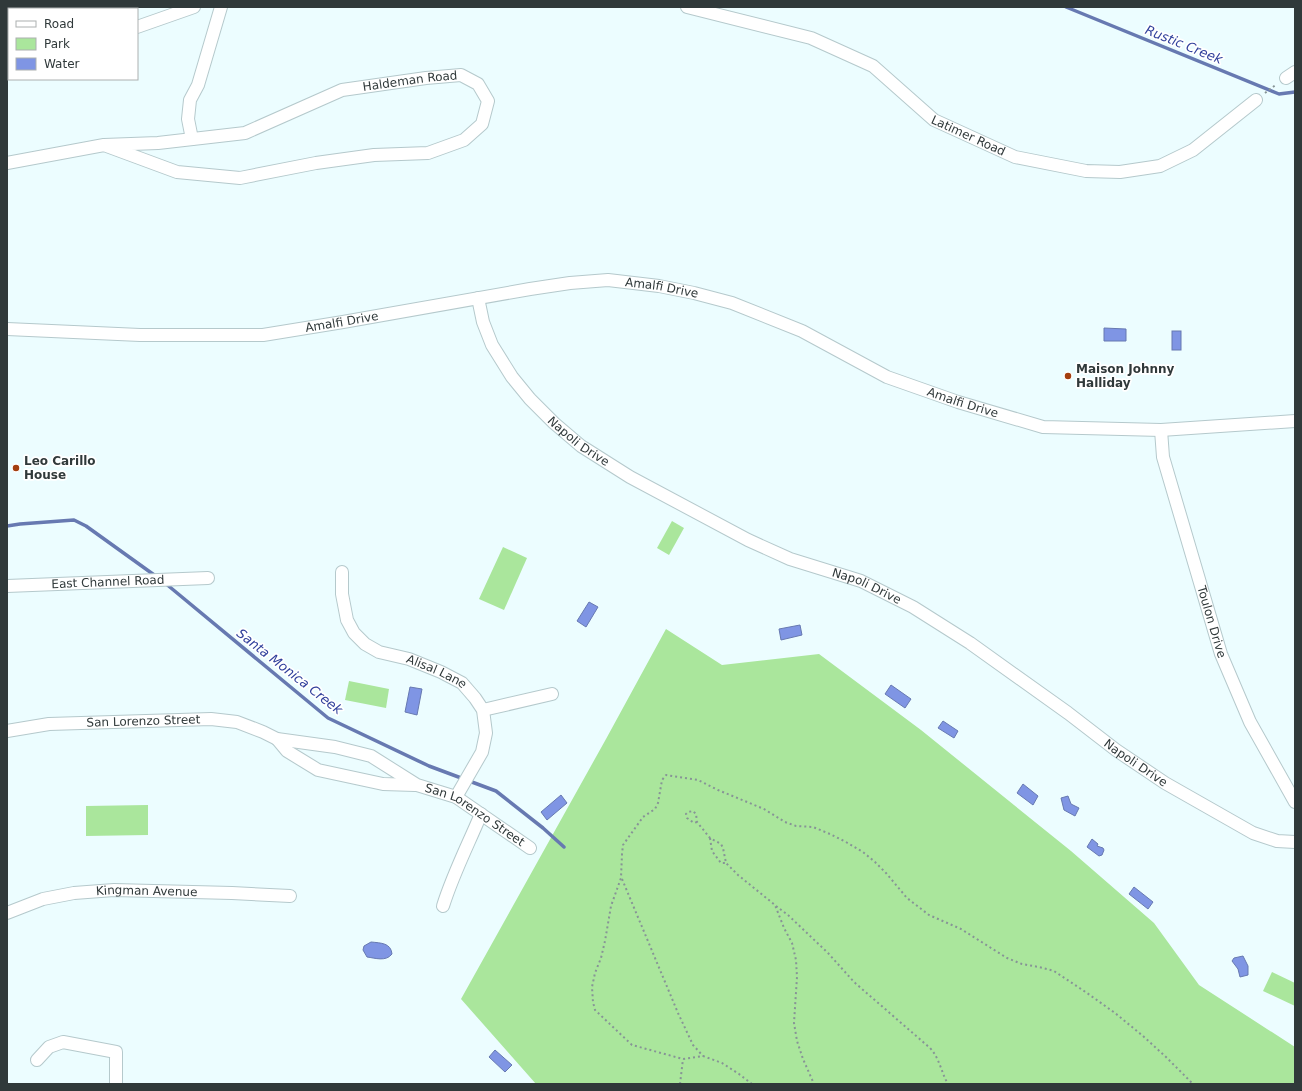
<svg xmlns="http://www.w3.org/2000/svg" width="1302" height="1091" viewBox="0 0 1302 1091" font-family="'DejaVu Sans',sans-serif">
<rect width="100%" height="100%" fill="#ecfdff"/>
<g fill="#aae69c">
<polygon points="7,7 121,7 121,9 9,9 9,51 7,52"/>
<polygon points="672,521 684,528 669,555 657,548"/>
<polygon points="503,547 527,558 504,610 479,599"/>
<polygon points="666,629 722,665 819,654 921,730 1071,851 1154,923 1199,985 1295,1047 1295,1084 536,1084 461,999 606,739"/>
<polygon points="349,681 389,689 386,708 345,700"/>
<polygon points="148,805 148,835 86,836 86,806"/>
<polygon points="1272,972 1295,983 1295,1006 1263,991"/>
</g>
<g fill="#7f95e4" stroke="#6779b1">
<polygon points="1104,328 1126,329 1126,341 1104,341"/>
<rect x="1172" y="331" width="9" height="19"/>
<polygon points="589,602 598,607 586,627 577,621"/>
<polygon points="800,625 802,635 781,640 779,629"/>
<polygon points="891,685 911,699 905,708 885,694"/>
<polygon points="410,687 422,689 417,715 405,712"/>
<polygon points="943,721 958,731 954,738 938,728"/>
<polygon points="1023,784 1038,796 1033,805 1017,793"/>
<polygon points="561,795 567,803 547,820 541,812"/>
<polygon points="1068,796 1071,804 1079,808 1075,816 1064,810 1061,798"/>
<polygon points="1092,839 1098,844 1097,846 1103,848 1104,850 1102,855 1099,856 1087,847"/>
<polygon points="1134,887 1153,902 1148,909 1129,894"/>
<path d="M371,942C381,943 391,943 392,954C386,962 375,958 367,957L363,950L364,946Z"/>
<polygon points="1243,956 1248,966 1248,975 1240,977 1238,969 1232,961 1234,958"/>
<polygon points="495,1050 512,1065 505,1072 489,1057"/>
</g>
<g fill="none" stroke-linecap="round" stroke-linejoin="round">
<g stroke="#6779b1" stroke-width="3.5">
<polyline points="1066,7 1279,94 1295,92"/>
<polyline points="7,526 20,524 74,520 86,526 157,577"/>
<polyline points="165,583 328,718 429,766 496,791 543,828 564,847"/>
</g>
<g stroke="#b5c9cc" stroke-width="14">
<g id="minor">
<path id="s1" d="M687,7L811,38L873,66L934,120L1015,157L1086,171L1120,172L1160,166L1193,150L1256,100"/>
<polyline points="137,27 194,7"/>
<polyline points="7,61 9,61"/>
<polyline points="1286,78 1295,72"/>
<polyline points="192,139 188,119 190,100 198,85 221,7"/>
<path id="s2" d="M7,163L104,145L158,143L245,133L342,90L426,78L461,75L478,84L488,101L482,124L464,140L428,153L374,155L316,163L240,178L177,172L104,145"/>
<path id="s3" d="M478,298L483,322L492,345L512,377L530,399L554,423L581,446L630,477L748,540L790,559L861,581L913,607L970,643L1068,713L1116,750L1165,783L1253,833L1277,841L1295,842"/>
<path id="s4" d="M7,329L140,335H263L343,322L530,289L570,283L608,280L659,286L694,293L732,303L802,331L887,377L958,402L1043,427L1161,430L1295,421"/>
<path id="s5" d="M1161,430L1163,457L1221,654L1250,722L1295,802"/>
<path id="s6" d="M342,572V594L347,620L354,633L365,644L379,652L409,659L441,672L462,683L475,698L483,710L486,733L482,752L456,797"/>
<path id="s7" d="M7,586L208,578"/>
<polyline points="483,710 552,694"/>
<path id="s8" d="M7,731L49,724L211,719L237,722L263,732L277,739L335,747L371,756L417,785L456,797L530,848"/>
<polyline points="277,739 287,751 318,770 383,784 415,785"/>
<path d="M443,906C453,874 468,845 481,814"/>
<path id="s9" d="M7,913L43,899L74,893L114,890L232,893L290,896"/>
<polyline points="37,1060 49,1047 63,1042 116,1052 116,1084"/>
</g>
</g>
<g stroke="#879496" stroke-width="2" stroke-dasharray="2 3" stroke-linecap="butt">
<polyline points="48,9 48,7"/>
<polyline points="1265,93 1277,84"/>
<polyline points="697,822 694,823 687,818 686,814 688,812 693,811 696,814 697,822 710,838 721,844 723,848 726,863 738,875 775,905 784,928 792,943 796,960 797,977 794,1023 797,1041 803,1059 814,1084"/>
<polyline points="710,838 712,851 721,863 726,863"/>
<polyline points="622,879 678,1013 693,1045 703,1056"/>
<path d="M776,906L788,915L828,953L854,982L930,1048C940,1059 941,1072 948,1084"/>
<polyline points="680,1084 683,1059"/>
<polyline points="752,1084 739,1074 722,1063 703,1056 683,1059 632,1045 595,1010 593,1002 592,987 595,973 601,958 605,941 611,906 621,878 622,854 623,845 643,817 655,809 658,803 662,780 666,775 698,780 718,790 764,809 785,822 796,826 813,827 830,834 846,842 863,852 875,862 886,873 907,898 929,915 961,929 1007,958 1022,964 1039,967 1054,971 1087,993 1115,1013 1143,1036 1166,1057 1193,1084"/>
</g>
<use href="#minor" stroke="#fff" stroke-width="12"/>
</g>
<g fill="#a33e0f" stroke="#fff" stroke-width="1.5">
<circle cx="1068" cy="376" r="4"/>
<circle cx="16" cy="468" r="4"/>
</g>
<g text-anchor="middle" stroke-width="3.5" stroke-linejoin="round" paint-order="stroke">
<g font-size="12" fill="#30393a" stroke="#fff">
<text dy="4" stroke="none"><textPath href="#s2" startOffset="415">Haldeman Road</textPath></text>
<text dy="4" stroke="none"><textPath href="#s1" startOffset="315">Latimer Road</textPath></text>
<text dy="4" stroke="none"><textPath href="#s4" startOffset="660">Amalfi Drive</textPath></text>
<text dy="4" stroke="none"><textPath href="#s4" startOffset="336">Amalfi Drive</textPath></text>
<text dy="4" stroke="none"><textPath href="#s4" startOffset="984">Amalfi Drive</textPath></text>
<text dy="4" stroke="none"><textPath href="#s3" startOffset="180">Napoli Drive</textPath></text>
<text dy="4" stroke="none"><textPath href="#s7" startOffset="101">East Channel Road</textPath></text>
<text dy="4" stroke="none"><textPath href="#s3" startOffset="504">Napoli Drive</textPath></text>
<text dy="4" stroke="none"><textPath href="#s5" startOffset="199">Toulon Drive</textPath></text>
<text dy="4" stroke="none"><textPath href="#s6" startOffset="156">Alisal Lane</textPath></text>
<text dy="4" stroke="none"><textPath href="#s8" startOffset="137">San Lorenzo Street</textPath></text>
<text dy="4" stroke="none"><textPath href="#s3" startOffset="827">Napoli Drive</textPath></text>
<text dy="4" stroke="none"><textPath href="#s8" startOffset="490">San Lorenzo Street</textPath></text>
<text dy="4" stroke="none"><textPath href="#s9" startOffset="143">Kingman Avenue</textPath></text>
</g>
<g font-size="12" font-weight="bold" fill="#30393a" stroke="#fff" text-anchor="start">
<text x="1076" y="373">Maison Johnny<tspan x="1076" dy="14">Halliday</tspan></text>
<text x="24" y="465">Leo Carillo<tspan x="24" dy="14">House</tspan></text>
</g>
<g font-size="13" font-style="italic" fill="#31409c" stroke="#fff">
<text transform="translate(1184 44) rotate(22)" y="5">Rustic Creek</text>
<text transform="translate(290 671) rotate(38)" y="5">Santa Monica Creek</text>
</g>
</g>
<rect width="1302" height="1091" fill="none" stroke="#30393a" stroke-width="16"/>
<rect x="8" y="8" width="130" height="72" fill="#ffffff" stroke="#acb0b0"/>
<rect x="16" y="21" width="20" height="6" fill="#ffffff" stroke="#acb0b0"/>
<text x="44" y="28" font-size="12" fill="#30393a">Road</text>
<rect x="16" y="38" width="20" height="12" fill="#aae69c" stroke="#acb0b0"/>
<text x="44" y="48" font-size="12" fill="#30393a">Park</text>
<rect x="16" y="58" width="20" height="12" fill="#7f95e4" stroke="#acb0b0"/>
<text x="44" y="68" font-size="12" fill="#30393a">Water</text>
</svg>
